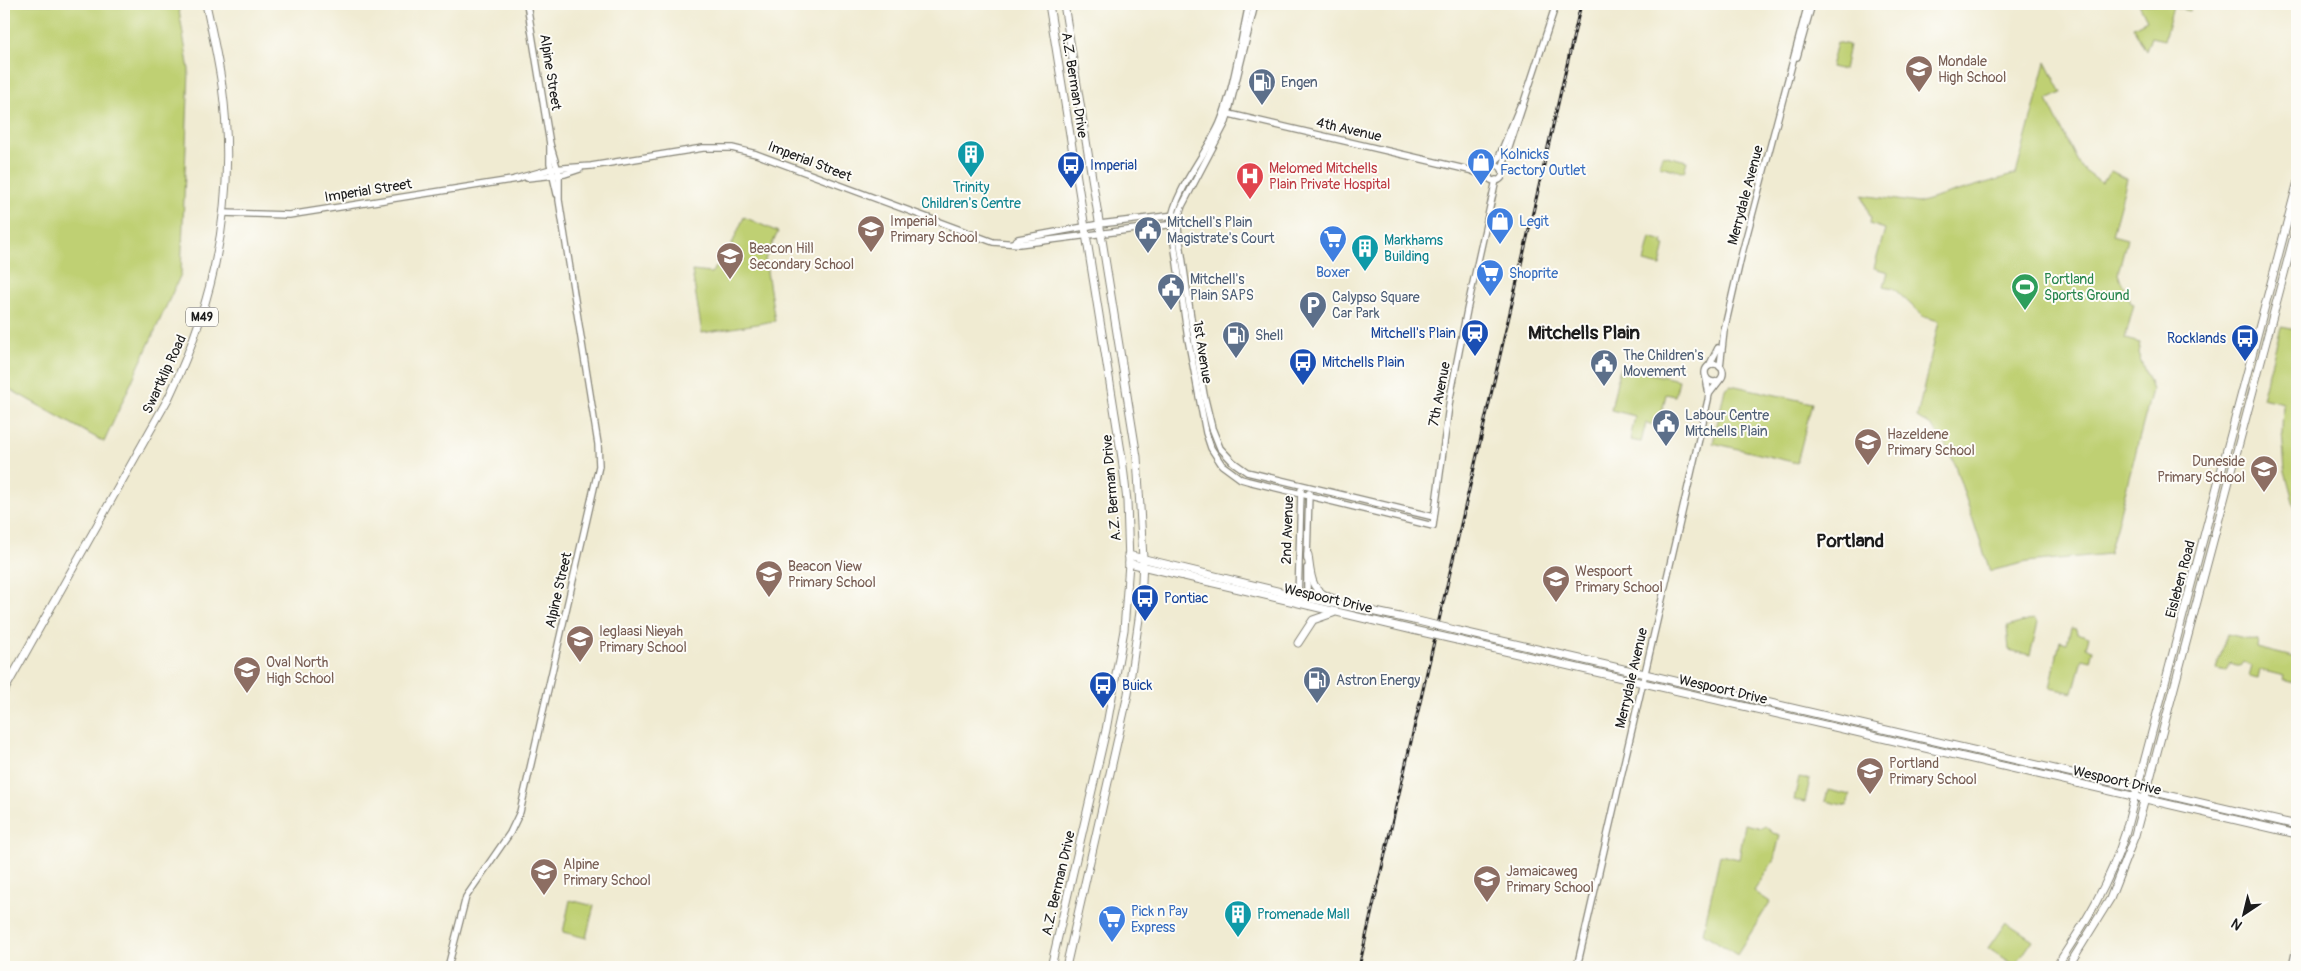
<svg xmlns="http://www.w3.org/2000/svg" width="2301" height="971" viewBox="0 0 2301 971" font-family="Pangolin,sans-serif">
<rect width="100%" height="100%" fill="#fdfcf7"/>
<filter id="ink" filterUnits="userSpaceOnUse"><feTurbulence type="fractalNoise" baseFrequency=".02" numOctaves="2"/><feDisplacementMap in="SourceGraphic" scale="10" xChannelSelector="R" yChannelSelector="G"/><feConvolveMatrix kernelMatrix="1 2 1 2 8 2 1 2 1" color-interpolation-filters="sRGB"/></filter>
<filter id="wash" filterUnits="userSpaceOnUse"><feTurbulence type="fractalNoise" baseFrequency=".0096" numOctaves="4" result="noise"/><feDisplacementMap in="SourceGraphic" scale="20" xChannelSelector="R" yChannelSelector="G"/><feGaussianBlur stdDeviation="1.12" result="paint"/><feColorMatrix in="noise" values="0 0 0 0 0 0 0 0 0 0 0 0 0 0 0 0 0 1.4 0 .05"/><feComposite in="paint" operator="in"/></filter>
<g filter="url(#wash)">
<rect width="100%" height="100%" fill="#f0ebd2"/>
<g fill="#bfd073" stroke="#6e7648">
<polygon points="4,4 178,4 189,70 181,274 104,442 4,386"/>
<polygon points="2139,4 2191,4 2189,11 2173,7 2164,40 2151,37 2146,51 2133,27 2147,20"/>
<polygon points="1837,42 1849,45 1844,70 1831,67"/>
<polygon points="2046,62 2062,93 2047,100 2081,168 2101,183 2111,171 2127,179 2112,235 2127,239 2118,274 2131,303 2134,304 2125,339 2140,343 2138,353 2152,390 2109,554 2027,562 1990,571 1953,460 1943,440 1931,426 1917,417 1939,321 1924,317 1893,288 1884,286 1888,272 1874,268 1885,229 1869,224 1871,219 1862,195 1918,203 2016,174"/>
<polygon points="1662,155 1687,161 1684,172 1659,166"/>
<polygon points="744,217 778,232 765,259 775,321 702,333 692,271 711,273 728,253"/>
<polygon points="1650,237 1663,241 1662,244 1665,245 1660,266 1644,262"/>
<polygon points="2281,327 2297,330 2297,515 2285,471 2282,432 2283,403 2262,398"/>
<polygon points="1620,367 1679,380 1675,396 1666,394 1659,426 1646,423 1641,442 1630,440 1635,416 1611,410"/>
<polygon points="1731,385 1812,403 1797,463 1713,443 1725,389"/>
<polygon points="2033,619 2038,623 2030,655 2009,650 2007,627"/>
<polygon points="2071,628 2076,629 2077,633 2089,637 2086,647 2093,649 2090,661 2082,659 2073,693 2050,688 2060,641 2067,643"/>
<polygon points="2227,634 2258,641 2257,648 2297,658 2297,684 2283,680 2284,676 2260,670 2258,679 2249,677 2252,666 2244,662 2241,666 2230,663 2227,671 2216,669"/>
<polygon points="1799,777 1810,779 1805,802 1794,800"/>
<polygon points="1828,790 1850,795 1847,806 1825,801"/>
<polygon points="1745,824 1762,828 1765,826 1773,833 1780,835 1774,860 1754,891 1770,902 1737,955 1703,933 1720,855 1739,859"/>
<polygon points="570,900 594,906 586,938 563,932"/>
<polygon points="2006,922 2033,940 2015,966 1988,948"/>
</g>
</g>
<g filter="url(#ink)">
<g fill="none" stroke-linecap="round" stroke-linejoin="round">
<g stroke="#868477" stroke-width="8">
<g id="minor">
<polyline points="527,4 550,144 550,163 557,194"/>
<path d="M1249,4C1241,39 1234,90 1220,123C1207,153 1175,190 1171,222L1188,339L1206,433L1211,448L1222,465L1241,479L1248,481L1433,526L1450,398L1467,310L1496,180"/>
<polyline points="1255,4 1226,122 1182,206 1177,221 1192,325 1204,395 1212,428 1220,448 1233,462 1247,472 1434,517"/>
<polyline points="1797,57 1812,4"/>
<polyline points="1225,113 1469,170 1489,177"/>
<polyline points="1493,165 1499,157 1520,106"/>
<circle cx="1495" cy="173" r="8"/>
<polyline points="1502,169 1556,4"/>
<polyline points="527,178 565,174 580,169"/>
<polyline points="515,179 551,169 591,166 703,148 732,148 756,154 993,242 1019,244 1175,224"/>
<polyline points="223,213 289,215 518,179"/>
<polyline points="1013,243 1018,239 1100,224 1175,215"/>
<circle cx="1714" cy="373" r="9"/>
<polyline points="1709,366 1718,348"/>
<polyline points="1720,367 1724,331 1741,257 1808,4"/>
<polyline points="1706,378 1709,394"/>
<polyline points="1307,559 1309,493"/>
<polyline points="1298,599 1301,490"/>
<polyline points="1307,601 1307,568"/>
<polyline points="448,967 466,897 510,833 520,812 599,466 598,444 559,200 559,174 550,144"/>
<polyline points="1577,967 1708,400 1709,394 1719,381"/>
<polyline points="2292,967 2297,944"/>
</g>
</g>
<g stroke="#868477" stroke-width="9">
<g id="major">
<polyline points="1049,4 1122,458 1127,501 1129,563 1124,630 1106,730 1051,967"/>
<polyline points="1064,4 1137,457 1143,558 1141,605 1128,694 1066,967"/>
<polyline points="1128,555 1298,596 1414,620"/>
<path d="M1308,555C1311,578 1310,592 1335,599"/>
<polyline points="1129,563 1413,630"/>
<polyline points="1459,631 2297,825"/>
<polyline points="1457,640 2297,834"/>
<polyline points="1298,643 1313,620 1333,613"/>
<path d="M4,691L169,397C216,298 237,195 222,86C218,58 212,31 206,4"/>
<path d="M2056,967C2084,925 2110,883 2125,834L2297,185"/>
<polyline points="2068,967 2110,899 2135,835 2297,225"/>
</g>
</g>
<use href="#minor" stroke="#fff" stroke-width="5.5"/>
<use href="#major" stroke="#fff" stroke-width="7"/>
<g stroke="#1c1c1c" stroke-width="3">
<polyline id="rail" points="1359,967 1581,4"/>
</g>
<use href="#rail" stroke="#fdfcf7" stroke-width="1" stroke-dasharray="4" stroke-linecap="butt"/>
<g stroke="#868477" stroke-width="9" stroke-linecap="butt">
<g id="major-bridge">
<polyline points="1414,620 1459,631"/>
<polyline points="1413,630 1457,640"/>
</g>
</g>
<use href="#major-bridge" stroke="#fff" stroke-width="7"/>
</g>
</g>
<defs>
<g id="school-pin" transform="scale(1.4375)"><path d="M0 17L-7.5 6A9.5 9.5 0 1 1 7.5 6Z" fill="#8d6e63" stroke="#fdfcf7"/><path d="M0-5L7-2L0 1L-7-2ZM-4 1L0 2.5L4 1V4Q0 6-4 4Z" fill="#fff"/></g>
<g id="fuel-pin" transform="scale(1.4375)"><path d="M0 17L-7.5 6A9.5 9.5 0 1 1 7.5 6Z" fill="#5c6f8a" stroke="#fdfcf7"/><path d="M-5.5-6h7V0h2V4h1.3V-2.5L3-4.5l.8-.8L6-3V5H2.5V1h-1V6h-7ZM-4.2-4.7v3.2H.2V-4.7Z" fill="#fff"/></g>
<g id="building-pin" transform="scale(1.4375)"><path d="M0 17L-7.5 6A9.5 9.5 0 1 1 7.5 6Z" fill="#0f9aa8" stroke="#fdfcf7"/><path d="M-4-6H4V6H1V3H-1V6H-4ZM-2.5-4.3h1.7v1.8h-1.7ZM.8-4.3h1.7v1.8H.8ZM-2.5-1h1.7V.8h-1.7ZM.8-1h1.7V.8H.8Z" fill="#fff"/></g>
<g id="shop-pin" transform="scale(1.4375)"><path d="M0 17L-7.5 6A9.5 9.5 0 1 1 7.5 6Z" fill="#3f7fe0" stroke="#fdfcf7"/><path d="M-5-2.5h2.3a2.7 3.5 0 0 1 5.4 0H5L5.5 6h-11ZM-1.5-2.5h3a1.5 2.3 0 0 0-3 0Z" fill="#fff"/></g>
<g id="bus-pin" transform="scale(1.4375)"><path d="M0 17L-7.5 6A9.5 9.5 0 1 1 7.5 6Z" fill="#1a4fb4" stroke="#fdfcf7"/><path d="M-5-6H5V4H4V6H2V4H-2V6H-4V4H-5ZM-3.5-4V0h7V-4ZM-3.5 1.2v1.5H-2V1.2ZM2 1.2v1.5H3.5V1.2Z" fill="#fff"/></g>
<g id="hospital-pin" transform="scale(1.4375)"><path d="M0 17L-7.5 6A9.5 9.5 0 1 1 7.5 6Z" fill="#e0444e" stroke="#fdfcf7"/><path d="M-5-5h3v3.5h4V-5h3V5h-3V1.5h-4V5h-3Z" fill="#fff"/></g>
<g id="civic-pin" transform="scale(1.4375)"><path d="M0 17L-7.5 6A9.5 9.5 0 1 1 7.5 6Z" fill="#5c6f8a" stroke="#fdfcf7"/><path d="M-.6-6.5H3V-4.5H.6V-3L4-1V1h2V6H-6V1h2V-1L-.6-3ZM-1.2 2.5V6h2.4V2.5Z" fill="#fff"/></g>
<g id="supermarket-pin" transform="scale(1.4375)"><path d="M0 17L-7.5 6A9.5 9.5 0 1 1 7.5 6Z" fill="#3f7fe0" stroke="#fdfcf7"/><path d="M-6-5.5h2.5l.6 2H6L4.5 2H-2.5L-4.4-4H-6ZM-1.5 3.2a1.3 1.3 0 1 0 .1 0ZM3 3.2a1.3 1.3 0 1 0 .1 0Z" fill="#fff"/></g>
<g id="stadium-pin" transform="scale(1.4375)"><path d="M0 17L-7.5 6A9.5 9.5 0 1 1 7.5 6Z" fill="#2e9e5b" stroke="#fdfcf7"/><path d="M0-5a6.5 5 0 1 0 0 10a6.5 5 0 1 0 0-10ZM-3.5-1.8h7v3.6h-7Z" fill="#fff"/></g>
<g id="parking-pin" transform="scale(1.4375)"><path d="M0 17L-7.5 6A9.5 9.5 0 1 1 7.5 6Z" fill="#5c6f8a" stroke="#fdfcf7"/><path d="M-3.5-5.5H1a3.5 3.5 0 0 1 0 7H-1V5.5H-3.5ZM-1-3.4V-.6H.8a1.4 1.4 0 0 0 0-2.8Z" fill="#fff"/></g>
<g id="station-pin" transform="scale(1.4375)"><path d="M0 17L-7.5 6A9.5 9.5 0 1 1 7.5 6Z" fill="#1a4fb4" stroke="#fdfcf7"/><path d="M-3-6H3Q5-6 5-4V2Q5 4 3 4L4.5 6H3L1.5 4h-3L-3 6H-4.5L-3 4Q-5 4-5 2V-4Q-5-6-3-6ZM-3.5-4v3h7v-3ZM-3.5 1v1.5H-2V1ZM2 1v1.5H3.5V1Z" fill="#fff"/></g>
</defs>
<g fill-rule="evenodd">
<use href="#school-pin" x="1919" y="69"/>
<use href="#fuel-pin" x="1262" y="82"/>
<use href="#building-pin" x="971" y="154"/>
<use href="#shop-pin" x="1481" y="162"/>
<use href="#bus-pin" x="1071" y="165"/>
<use href="#hospital-pin" x="1250" y="176"/>
<use href="#shop-pin" x="1500" y="221"/>
<use href="#school-pin" x="871" y="229"/>
<use href="#civic-pin" x="1148" y="230"/>
<use href="#supermarket-pin" x="1333" y="239"/>
<use href="#building-pin" x="1365" y="248"/>
<use href="#school-pin" x="730" y="256"/>
<use href="#supermarket-pin" x="1490" y="273"/>
<use href="#civic-pin" x="1171" y="287"/>
<use href="#stadium-pin" x="2025" y="287"/>
<use href="#parking-pin" x="1313" y="305"/>
<use href="#station-pin" x="1475" y="333"/>
<use href="#fuel-pin" x="1236" y="335"/>
<use href="#bus-pin" x="2245" y="338"/>
<use href="#bus-pin" x="1303" y="362"/>
<use href="#civic-pin" x="1604" y="363"/>
<use href="#civic-pin" x="1666" y="423"/>
<use href="#school-pin" x="1868" y="442"/>
<use href="#school-pin" x="2264" y="469"/>
<use href="#school-pin" x="769" y="574"/>
<use href="#school-pin" x="1556" y="579"/>
<use href="#bus-pin" x="1145" y="598"/>
<use href="#school-pin" x="580" y="639"/>
<use href="#school-pin" x="247" y="670"/>
<use href="#fuel-pin" x="1317" y="680"/>
<use href="#bus-pin" x="1103" y="685"/>
<use href="#school-pin" x="1870" y="771"/>
<use href="#school-pin" x="544" y="872"/>
<use href="#school-pin" x="1487" y="879"/>
<use href="#building-pin" x="1238" y="914"/>
<use href="#supermarket-pin" x="1112" y="919"/>
</g>
<g text-anchor="middle" stroke-width="4" stroke-linejoin="round" paint-order="stroke">
<rect fill="#fdfcf7" stroke="#605f5e" stroke-width="1" x="186" y="307.5" width="32" height="19" rx="4"/>
<g font-size="12" font-weight="bold" fill="#1c1c1c">
<text x="202" y="321">M49</text>
</g>
<g font-size="14" fill="#785e54" stroke="#fdfcf7" text-anchor="start">
<text x="1938" y="66">Mondale<tspan x="1938" dy="16">High School</tspan></text>
<text x="890" y="226">Imperial<tspan x="890" dy="16">Primary School</tspan></text>
<text x="749" y="253">Beacon Hill<tspan x="749" dy="16">Secondary School</tspan></text>
<text x="1887" y="439">Hazeldene<tspan x="1887" dy="16">Primary School</tspan></text>
<text x="2245" y="466" text-anchor="end">Duneside<tspan x="2245" dy="16">Primary School</tspan></text>
<text x="788" y="571">Beacon View<tspan x="788" dy="16">Primary School</tspan></text>
<text x="1575" y="576">Wespoort<tspan x="1575" dy="16">Primary School</tspan></text>
<text x="599" y="636">Ieglaasi Nieyah<tspan x="599" dy="16">Primary School</tspan></text>
<text x="266" y="667">Oval North<tspan x="266" dy="16">High School</tspan></text>
<text x="1889" y="768">Portland<tspan x="1889" dy="16">Primary School</tspan></text>
<text x="563" y="869">Alpine<tspan x="563" dy="16">Primary School</tspan></text>
<text x="1506" y="876">Jamaicaweg<tspan x="1506" dy="16">Primary School</tspan></text>
</g>
<g font-size="14" fill="#1c1c1c" stroke="#fdfcf7">
<text transform="translate(551 72) rotate(81)" y="5">Alpine Street</text>
<text transform="translate(1075 85) rotate(81)" y="5">A.Z. Berman Drive</text>
<text transform="translate(1349 129) rotate(13)" y="5">4th Avenue</text>
<text transform="translate(810 161) rotate(21)" y="5">Imperial Street</text>
<text transform="translate(368 190) rotate(-9)" y="5">Imperial Street</text>
<text transform="translate(1745 195) rotate(-75)" y="5">Merrydale Avenue</text>
<text transform="translate(1203 352) rotate(81)" y="5">1st Avenue</text>
<text transform="translate(164 374) rotate(-65)" y="5">Swartklip Road</text>
<text transform="translate(1439 394) rotate(-79)" y="5">7th Avenue</text>
<text transform="translate(1111 488) rotate(-95)" y="5">A.Z. Berman Drive</text>
<text transform="translate(1287 530) rotate(-88)" y="5">2nd Avenue</text>
<text transform="translate(2180 579) rotate(-75)" y="5">Eisleben Road</text>
<text transform="translate(558 590) rotate(-77)" y="5">Alpine Street</text>
<text transform="translate(1328 598) rotate(13)" y="5">Wespoort Drive</text>
<text transform="translate(1631 678) rotate(-77)" y="5">Merrydale Avenue</text>
<text transform="translate(1723 689) rotate(13)" y="5">Wespoort Drive</text>
<text transform="translate(2117 780) rotate(13)" y="5">Wespoort Drive</text>
<text transform="translate(1058 883) rotate(-77)" y="5">A.Z. Berman Drive</text>
</g>
<g font-size="14" fill="#4e5e75" stroke="#fdfcf7" text-anchor="start">
<text x="1281" y="87">Engen</text>
<text x="1167" y="227">Mitchell's Plain<tspan x="1167" dy="16">Magistrate's Court</tspan></text>
<text x="1190" y="284">Mitchell's<tspan x="1190" dy="16">Plain SAPS</tspan></text>
<text x="1332" y="302">Calypso Square<tspan x="1332" dy="16">Car Park</tspan></text>
<text x="1255" y="340">Shell</text>
<text x="1623" y="360">The Children's<tspan x="1623" dy="16">Movement</tspan></text>
<text x="1685" y="420">Labour Centre<tspan x="1685" dy="16">Mitchells Plain</tspan></text>
<text x="1336" y="685">Astron Energy</text>
</g>
<g font-size="14" fill="#366cbe" stroke="#fdfcf7" text-anchor="start">
<text x="1500" y="159">Kolnicks<tspan x="1500" dy="16">Factory Outlet</tspan></text>
<text x="1519" y="226">Legit</text>
<text x="1333" y="277" text-anchor="middle">Boxer</text>
<text x="1509" y="278">Shoprite</text>
<text x="1131" y="916">Pick n Pay<tspan x="1131" dy="16">Express</tspan></text>
</g>
<g font-size="14" fill="#164399" stroke="#fdfcf7" text-anchor="start">
<text x="1090" y="170">Imperial</text>
<text x="1456" y="338" text-anchor="end">Mitchell's Plain</text>
<text x="2226" y="343" text-anchor="end">Rocklands</text>
<text x="1322" y="367">Mitchells Plain</text>
<text x="1164" y="603">Pontiac</text>
<text x="1122" y="690">Buick</text>
</g>
<g font-size="14" fill="#be3a42" stroke="#fdfcf7" text-anchor="start">
<text x="1269" y="173">Melomed Mitchells<tspan x="1269" dy="16">Plain Private Hospital</tspan></text>
</g>
<g font-size="14" fill="#0d838f" stroke="#fdfcf7" text-anchor="start">
<text x="971" y="192" text-anchor="middle">Trinity<tspan x="971" dy="16">Children's Centre</tspan></text>
<text x="1384" y="245">Markhams<tspan x="1384" dy="16">Building</tspan></text>
<text x="1257" y="919">Promenade Mall</text>
</g>
<g font-size="14" fill="#27864d" stroke="#fdfcf7" text-anchor="start">
<text x="2044" y="284">Portland<tspan x="2044" dy="16">Sports Ground</tspan></text>
</g>
<g font-size="19" font-weight="bold" fill="#1c1c1c" stroke="#fdfcf7">
<text x="1584" y="339">Mitchells Plain</text>
<text x="1850" y="547">Portland</text>
</g>
</g>
<rect width="2301" height="971" fill="none" stroke="#fdfcf7" stroke-width="20"/>
<g transform="translate(2244 914) rotate(215)" stroke="#fdfcf7" stroke-width="4" paint-order="stroke">
<path d="M0-4L9 19L0 12L-9 19Z" fill="#1c1c1c"/>
<text y="-8" font-size="14" font-weight="bold" text-anchor="middle" fill="#1c1c1c">N</text>
</g>
</svg>
